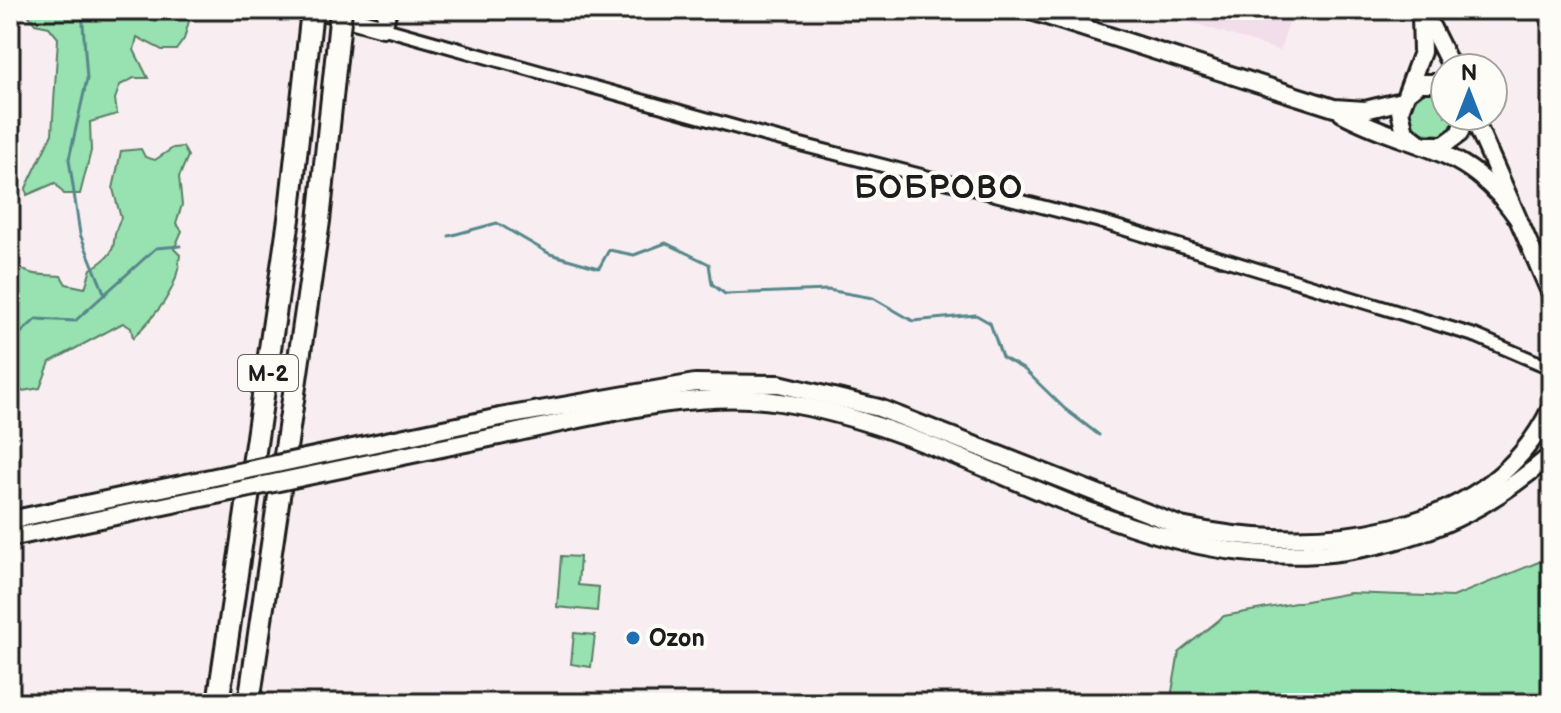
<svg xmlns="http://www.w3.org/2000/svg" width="1561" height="713" viewBox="0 0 1561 713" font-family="'Balsamiq Sans',sans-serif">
<rect width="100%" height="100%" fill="#f8eef1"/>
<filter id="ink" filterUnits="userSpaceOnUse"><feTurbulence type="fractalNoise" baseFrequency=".0125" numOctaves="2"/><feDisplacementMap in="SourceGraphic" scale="16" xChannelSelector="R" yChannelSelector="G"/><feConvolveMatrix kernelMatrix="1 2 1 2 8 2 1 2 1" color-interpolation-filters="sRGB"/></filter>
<g filter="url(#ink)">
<polygon fill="#f2ddea" points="1154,10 1293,10 1280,51"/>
<g fill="#98e1b0" stroke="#5a7e66" stroke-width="2">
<polygon points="25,10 192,10 184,39 176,50 162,50 137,37 134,50 148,78 134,78 120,85 115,99 117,114 90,122 91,151 80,194 64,194 55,183 27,195 26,188 52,134 58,38 49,27 35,24"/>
<path d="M1445,90V116H1457L1452,127L1442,135L1418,133C1406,118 1405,106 1416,91Z"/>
<path d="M183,147L188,156L179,177L182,205L176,223L182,231L174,249L180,255C178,292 157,313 133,338L131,328L123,323L50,362L40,388L10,393V260H15C24,278 43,274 61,276L66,284L85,288L91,269C126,247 106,245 121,218L113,189L121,151L141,149L145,157L155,160L173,148Z"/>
<polygon points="561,556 580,557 578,585 599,587 597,611 557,607"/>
<polygon points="1551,557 1551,703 1170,703 1179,652 1224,616 1350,593 1453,597"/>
<polygon points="574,633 595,635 591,667 571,664"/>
</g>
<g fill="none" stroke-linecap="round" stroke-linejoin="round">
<g stroke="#56878a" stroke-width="3">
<polyline points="82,10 87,79 69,159 80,234 105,295"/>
<polyline points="449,236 497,223 550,254 599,268 609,250 634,255 666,243 709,264 712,284 725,294 828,290 873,298 913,321 976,315 990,323 1002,357 1025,370 1065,409 1099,435"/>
<polyline points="10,343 36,319 75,321 156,248 180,246"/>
</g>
<g stroke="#1c1c1c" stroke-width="17">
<polyline id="street" points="383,28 764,135 1098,221 1476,336 1551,368"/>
</g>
<g stroke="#1c1c1c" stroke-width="22">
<g id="secondary">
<polyline points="318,10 383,28 388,10"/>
<polyline points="1028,10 1334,108 1365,110 1402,101"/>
<polyline points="1421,15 1432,28 1452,68"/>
<polyline points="1421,16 1422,52 1400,111 1405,132 1422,145 1444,145 1459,134 1466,116"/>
<polyline points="1407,93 1420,83 1445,83"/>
<path d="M1342,113C1413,151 1464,142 1516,216"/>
<polyline points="1473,116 1551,294"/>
<path d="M500,417L695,383L779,384L879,408L1181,526C1310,554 1486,543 1551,408"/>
<path d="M499,436C585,419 692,388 780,402C977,432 1137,581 1346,551C1428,539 1489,508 1551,455"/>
</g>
</g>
<g stroke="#1c1c1c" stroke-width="26">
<g id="highway">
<polyline points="218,703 289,219 312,10"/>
<polyline points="249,703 319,221 337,50"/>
</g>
</g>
<use href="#street" stroke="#fdfcf7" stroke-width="11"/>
<use href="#secondary" stroke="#fdfcf7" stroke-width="16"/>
<use href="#highway" stroke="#fdfcf7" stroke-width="20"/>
<g stroke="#1c1c1c" stroke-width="22" stroke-linecap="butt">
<g id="secondary-bridge">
<polyline points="10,520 500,417"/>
<polyline points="10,538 499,436"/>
</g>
</g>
<g stroke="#1c1c1c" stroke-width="26" stroke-linecap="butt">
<polyline id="highway-bridge" points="337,50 341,10"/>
</g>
<use href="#secondary-bridge" stroke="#fdfcf7" stroke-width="16"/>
<use href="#highway-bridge" stroke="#fdfcf7" stroke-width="20"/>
</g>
</g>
<circle fill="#1f6fb2" stroke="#fdfcf7" stroke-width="3" cx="633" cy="638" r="8"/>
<g text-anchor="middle" stroke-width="8" stroke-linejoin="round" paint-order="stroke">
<rect fill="#fdfcf7" stroke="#605f5e" stroke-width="2" x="238" y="355" width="60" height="36" rx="6"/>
<g font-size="22" font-weight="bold" fill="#1c1c1c">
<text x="268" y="381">М-2</text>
</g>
<g font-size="24" font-weight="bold" fill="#1c1c1c" stroke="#fdfcf7" text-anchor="start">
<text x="649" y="646">Ozon</text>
</g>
<g font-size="32" font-weight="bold" letter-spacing="2" fill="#1c1c1c" stroke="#fdfcf7">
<text x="939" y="198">БОБРОВО</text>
</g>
</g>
<rect width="1561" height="713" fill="none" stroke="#fdfcf7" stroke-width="40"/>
<rect x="20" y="20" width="1521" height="673" fill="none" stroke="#1c1c1c" stroke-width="3" filter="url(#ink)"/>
<g transform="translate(1469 92)"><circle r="38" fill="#fdfcf7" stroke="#a3a29f" stroke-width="2"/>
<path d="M0-6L14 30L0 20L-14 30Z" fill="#1f6fb2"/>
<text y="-12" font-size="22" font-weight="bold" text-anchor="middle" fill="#1c1c1c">N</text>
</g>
</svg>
